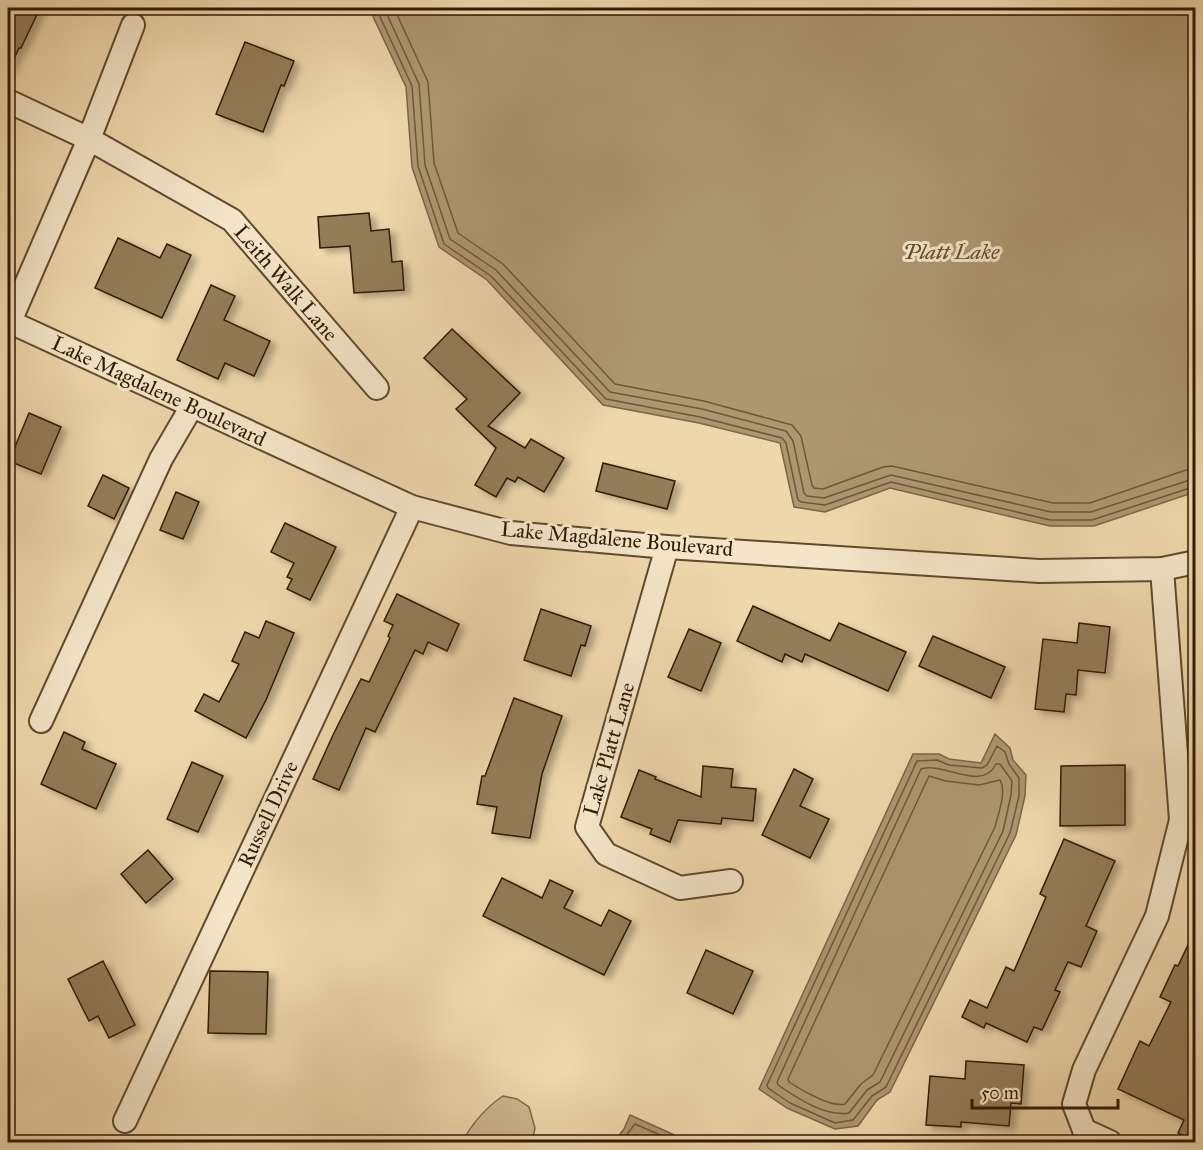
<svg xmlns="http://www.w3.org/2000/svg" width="1203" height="1150" viewBox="0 0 1203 1150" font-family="'IM FELL Great Primer',serif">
<defs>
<filter id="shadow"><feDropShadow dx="6" dy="4" stdDeviation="3" flood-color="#0004"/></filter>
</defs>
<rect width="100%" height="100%" fill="#eed7ab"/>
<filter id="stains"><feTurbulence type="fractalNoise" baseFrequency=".00333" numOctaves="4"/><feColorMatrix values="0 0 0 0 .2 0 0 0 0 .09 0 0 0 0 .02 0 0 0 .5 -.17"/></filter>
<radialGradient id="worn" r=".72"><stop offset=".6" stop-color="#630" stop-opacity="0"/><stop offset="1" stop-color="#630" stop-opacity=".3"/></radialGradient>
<path fill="#ceb78e" stroke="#7f6848" stroke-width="1.5" d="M503,1096L517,1099L529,1107L535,1128L532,1142H462C472,1124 485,1108 503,1096Z"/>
<g fill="#ad9771" stroke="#7b6544" stroke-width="1.5">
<polygon points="369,8 1195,8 1195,492 1094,526 1050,526 890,488 825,512 794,507 780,443 699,423 603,405 487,280 439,247 412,167 406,87"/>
<polygon points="995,734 1010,748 1013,760 1026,775 1025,796 1016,835 890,1092 877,1100 858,1126 835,1129 787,1108 759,1089 913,754 939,754 949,759 981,763"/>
<polygon points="630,1115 690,1142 614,1142 624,1129"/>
</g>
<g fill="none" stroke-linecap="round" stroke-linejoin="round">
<g stroke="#6e5839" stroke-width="1.5">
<polyline points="376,8 412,86 418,166 444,244 491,276 606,399 700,417 782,438 786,443 798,500 801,502 825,505 891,482 1050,520 1092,520 1196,486"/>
<polyline points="384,8 419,84 425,165 450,239 496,270 610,392 702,409 786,431 793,441 804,493 807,496 824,498 891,475 1051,512 1091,512 1196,478"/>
<polyline points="394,8 428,82 434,163 458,233 503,264 615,384 704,401 792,425 801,436 812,485 814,488 823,489 883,467 892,466 1053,503 1090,503 1186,470 1196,469"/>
<polygon points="997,746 1005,752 1009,764 1019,778 1019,796 1010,833 886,1087 872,1096 853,1120 835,1123 790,1103 768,1088 767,1085 917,761 937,760 949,765 982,768 987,765"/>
<path d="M996,764H1000L1012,781L1011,795L1003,831L880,1082L867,1090L849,1113C825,1117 797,1098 778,1085L777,1082L921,769C943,761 982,793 996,764Z"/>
<path d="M929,776L946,781L979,785L1000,780C1007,792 998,814 995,827L873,1075L861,1084L845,1104C832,1108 801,1090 789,1082L788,1079Z"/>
<polyline points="621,1142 635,1124 676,1142"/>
</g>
</g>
<g fill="#937c59" stroke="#301a01" stroke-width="1.5" filter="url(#shadow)">
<polygon points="8,8 40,8 21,48 19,48 8,72"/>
<polygon points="245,42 294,61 284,86 281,85 263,132 216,114"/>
<polygon points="369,213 371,231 389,229 392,262 402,261 404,290 354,293 350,246 320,248 318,217"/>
<polygon points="118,238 160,258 167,244 191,255 162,318 95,288"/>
<polygon points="211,285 235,296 224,320 270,341 254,376 225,363 218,379 177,360"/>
<polygon points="452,329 520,393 488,426 525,448 531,439 564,458 544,492 518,477 515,482 507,478 496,497 475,485 496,448 456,409 467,399 424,358"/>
<polygon points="29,413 61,427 41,474 9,461"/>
<polygon points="603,463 675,481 667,509 596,491"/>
<polygon points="103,475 129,488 114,519 88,506"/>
<polygon points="176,492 199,502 183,539 160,530"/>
<polygon points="285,523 336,547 310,600 287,589 292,579 287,577 294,563 271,552"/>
<polygon points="397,594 459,624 447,651 428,642 423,654 415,650 375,732 366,728 339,790 313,779 333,735 361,679 369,682 390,638 388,636 393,625 384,621"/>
<polygon points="753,606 830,641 839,623 906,652 888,691 805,654 802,662 785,654 782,662 737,641"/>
<polygon points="541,609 591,626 585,646 581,645 571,676 524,660"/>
<polygon points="266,621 294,633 266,700 246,738 195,711 204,694 219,702 239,664 232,661 245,632 259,638"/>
<polygon points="1079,623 1110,627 1105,673 1078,670 1076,695 1066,694 1064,712 1035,709 1043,639 1077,643"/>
<polygon points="689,629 721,643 701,691 668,677"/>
<polygon points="933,636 1005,667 991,698 919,666"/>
<polygon points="514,698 562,716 542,774 530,838 492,833 497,807 477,804 482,776 485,776"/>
<polygon points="64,732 85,742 82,749 116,764 96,809 41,784"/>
<polygon points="192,762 223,776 198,832 167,819"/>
<polygon points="1125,765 1125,825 1060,826 1061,766"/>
<polygon points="703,766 733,769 731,787 756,789 753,821 722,818 721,824 678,820 670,842 650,834 652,829 621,817 639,770 656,777 655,779 701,797"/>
<polygon points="794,769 813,779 800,806 829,819 810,858 762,835"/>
<polygon points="1064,839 1115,861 1086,926 1097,931 1081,967 1068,962 1055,990 1060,992 1042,1030 1034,1027 1027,1042 986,1023 984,1028 962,1017 970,1000 987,1008 1006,967 1014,971 1046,897 1040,894"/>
<polygon points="148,850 173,879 146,903 121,874"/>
<polygon points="502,878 542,898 550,880 573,891 564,908 601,926 609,910 631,921 604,975 483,916"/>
<polygon points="1196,928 1196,1142 1178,1133 1184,1120 1118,1089 1140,1041 1149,1046 1171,1002 1160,997 1175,965 1178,966"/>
<polygon points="706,950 753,971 733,1014 687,993"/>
<polygon points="103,961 135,1025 109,1038 98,1016 89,1021 68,979"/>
<polygon points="210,971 268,972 266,1034 208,1033"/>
<polygon points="966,1061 1024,1065 1021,1104 1011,1103 1009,1126 961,1122 961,1127 926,1125 930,1076 965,1079"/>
</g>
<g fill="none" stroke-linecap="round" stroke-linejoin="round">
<g stroke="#60492c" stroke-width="26">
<g id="minor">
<polyline points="8,101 89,139 232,220 377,388"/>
<polyline points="8,321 412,507 511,533 667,547 1039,571 1162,569 1196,562"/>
<polyline points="8,326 89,139 133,25"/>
<polyline points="667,547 587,827 606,854 680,888 731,881"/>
<polyline points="41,721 161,459 192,406"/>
<polyline points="125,1121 412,507"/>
<polyline points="1110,1142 1084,1130 1074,1104 1084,1070 1157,916 1181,820 1162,569"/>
</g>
</g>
<use href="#minor" stroke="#f4e5c8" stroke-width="22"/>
</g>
<g text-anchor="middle" stroke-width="6" stroke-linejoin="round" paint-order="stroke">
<g font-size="21" fill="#301a01" stroke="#f4e5c8">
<text transform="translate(286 283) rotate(49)" y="7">Leith Walk Lane</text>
<text transform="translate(159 391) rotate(25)" y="7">Lake Magdalene Boulevard</text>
<text transform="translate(617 539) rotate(5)" y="7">Lake Magdalene Boulevard</text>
<text transform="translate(609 749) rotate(-74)" y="7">Lake Platt Lane</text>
<text transform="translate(268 814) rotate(-65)" y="7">Russell Drive</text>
</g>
<g font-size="22" font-style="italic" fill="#624c2e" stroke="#f4e5c8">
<text x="951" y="259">Platt Lake</text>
</g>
</g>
<rect width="1203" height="1150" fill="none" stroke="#eed7ab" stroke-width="30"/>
<rect x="9" y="9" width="1185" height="1132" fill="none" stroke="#301a01" stroke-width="3"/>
<rect x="15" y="15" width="1173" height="1120" fill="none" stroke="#301a01" stroke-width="1.5"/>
<path d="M972 1099v9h146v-9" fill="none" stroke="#301a01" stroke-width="3"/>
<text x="981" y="1099" font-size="18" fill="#301a01" stroke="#f4e5c8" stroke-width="4.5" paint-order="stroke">50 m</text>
<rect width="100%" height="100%" filter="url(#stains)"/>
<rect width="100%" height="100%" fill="url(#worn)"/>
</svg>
